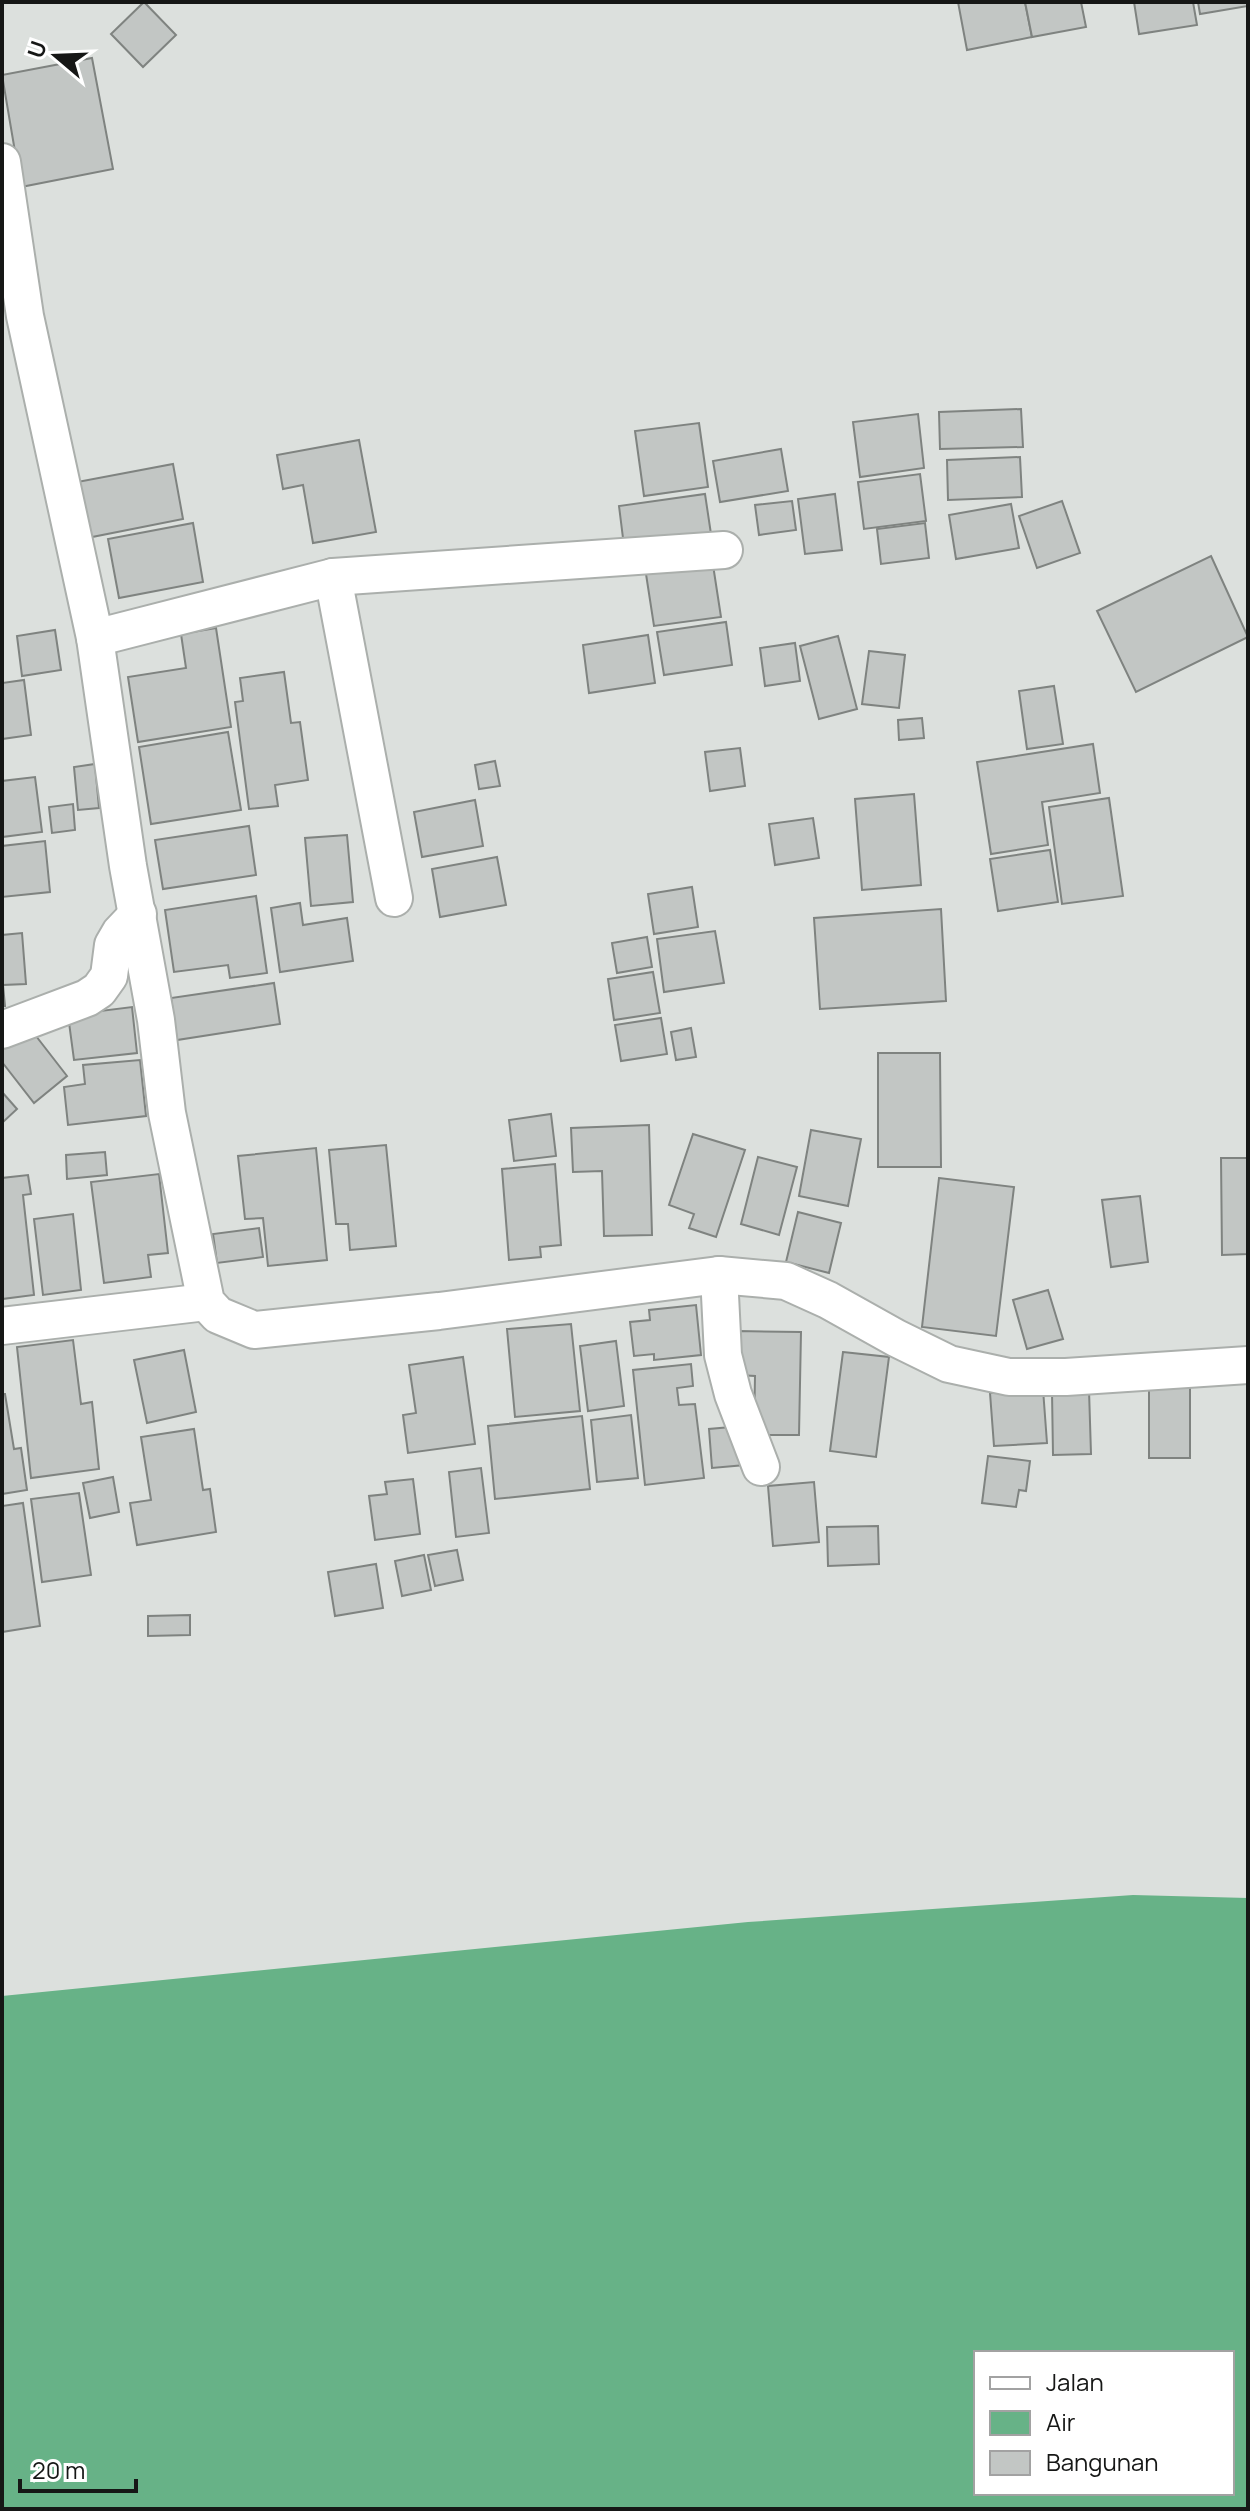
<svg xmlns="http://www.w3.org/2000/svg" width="1250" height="2511" viewBox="0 0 1250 2511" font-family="Manrope,sans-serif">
<rect width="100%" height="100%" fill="#dce0dd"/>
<path fill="#67b287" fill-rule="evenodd" d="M1133,1895L1248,1898V2509H2V1996L748,1922ZM976,2353H1232V2493H976Z"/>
<g fill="#c2c6c4" stroke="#7f8380" stroke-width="2">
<polygon points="144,2 176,35 143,67 111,34"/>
<polygon points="958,2 1025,2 1032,37 967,50"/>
<polygon points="1025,2 1081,2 1086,27 1032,37"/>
<polygon points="1134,2 1193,2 1197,25 1139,34"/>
<polygon points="1198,2 1248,2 1248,6 1200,14"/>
<polygon points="92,58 113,169 21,187 2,75"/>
<polygon points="1021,409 1023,447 940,449 939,412"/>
<polygon points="918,414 924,468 860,477 853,422"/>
<polygon points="699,423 708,487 644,496 635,431"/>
<polygon points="359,440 376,532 313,543 303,485 283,489 277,455"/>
<polygon points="781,449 788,491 720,502 713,461"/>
<polygon points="1020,457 1022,497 948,500 947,460"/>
<polygon points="173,464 183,519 82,539 72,483"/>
<polygon points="920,474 926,521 864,529 858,482"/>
<polygon points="705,494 711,534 624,546 619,506"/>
<polygon points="835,494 842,550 805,554 798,499"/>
<polygon points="792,501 796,530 759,535 755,505"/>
<polygon points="1062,501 1080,553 1037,568 1019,516"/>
<polygon points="1011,504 1019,548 956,559 949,515"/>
<polygon points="193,523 203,582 119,598 108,539"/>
<polygon points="925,523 929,558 881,564 877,529"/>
<polygon points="1211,556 1248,637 1136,692 1097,611"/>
<polygon points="713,565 721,617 654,626 646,574"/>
<polygon points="726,622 732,665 664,675 657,632"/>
<polygon points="216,628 231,727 138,742 128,677 186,668 181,634"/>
<polygon points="55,630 61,670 22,676 17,636"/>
<polygon points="648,635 655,683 589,693 583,645"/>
<polygon points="838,636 857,709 819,719 800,646"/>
<polygon points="795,643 800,681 765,686 760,648"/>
<polygon points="869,651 905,655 899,708 862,704"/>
<polygon points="284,672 291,723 300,722 308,780 275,785 278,806 249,809 235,702 243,701 240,678"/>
<polygon points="24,680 31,735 2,739 2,683"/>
<polygon points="1054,686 1063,744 1027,749 1019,691"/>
<polygon points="922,718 924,738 899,740 898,720"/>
<polygon points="228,732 241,810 151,824 139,747"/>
<polygon points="1093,744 1100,793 1042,802 1048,845 991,854 977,762"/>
<polygon points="740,748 745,786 710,791 705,752"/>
<polygon points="495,761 500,786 479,789 475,765"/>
<polygon points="95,764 99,808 78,810 74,767"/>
<polygon points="35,777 42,832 2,837 2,781"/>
<polygon points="914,794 921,885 862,890 855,799"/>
<polygon points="1109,798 1123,896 1062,904 1049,807"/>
<polygon points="475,800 483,846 422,857 414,812"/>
<polygon points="73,804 75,830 52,833 49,807"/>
<polygon points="813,818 819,858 775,865 769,824"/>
<polygon points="249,826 256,875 163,889 155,840"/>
<polygon points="347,835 353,902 311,906 305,838"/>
<polygon points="45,841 50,892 2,897 2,846"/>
<polygon points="1050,850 1058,902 998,911 990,859"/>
<polygon points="497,857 506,905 440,917 432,869"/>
<polygon points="692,887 698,927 654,934 648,894"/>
<polygon points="256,896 267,973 230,978 228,965 174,972 165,910"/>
<polygon points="300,903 303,925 347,918 353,961 280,972 271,908"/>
<polygon points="941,909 946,1001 820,1009 814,918"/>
<polygon points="715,931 724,983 664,992 657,939"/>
<polygon points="22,933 26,984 3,985 5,1006 2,1006 2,935"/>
<polygon points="647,937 652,967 617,973 612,943"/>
<polygon points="653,972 660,1013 614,1020 608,979"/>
<polygon points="274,983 280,1024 177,1040 171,998"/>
<polygon points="132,1007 137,1053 74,1060 68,1015"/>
<polygon points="661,1018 667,1054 621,1061 615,1025"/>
<polygon points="29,1027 67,1076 34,1103 2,1062 2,1048"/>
<polygon points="691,1028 696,1057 676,1060 671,1032"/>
<polygon points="878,1053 940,1053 941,1167 878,1167"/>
<polygon points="140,1060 146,1116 68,1125 64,1087 85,1084 83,1065"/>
<polygon points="2,1092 17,1109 2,1123"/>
<polygon points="551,1114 556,1156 514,1161 509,1120"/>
<polygon points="649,1125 652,1235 604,1236 602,1171 573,1172 571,1128"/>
<polygon points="811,1130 861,1139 848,1206 799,1196"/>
<polygon points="693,1134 745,1150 716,1237 689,1228 694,1214 669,1205"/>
<polygon points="386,1145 396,1246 350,1250 348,1224 336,1224 329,1150"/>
<polygon points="316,1148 327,1260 268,1266 263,1218 245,1219 238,1156"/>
<polygon points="105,1152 107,1175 67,1179 66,1155"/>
<polygon points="758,1157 797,1167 779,1235 741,1224"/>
<polygon points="1221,1158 1248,1158 1248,1254 1222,1255"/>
<polygon points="555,1164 561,1245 540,1247 541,1257 509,1260 502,1169"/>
<polygon points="159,1174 168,1253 148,1255 151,1277 104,1283 91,1182"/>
<polygon points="28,1175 31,1194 23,1195 34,1295 2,1299 2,1178"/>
<polygon points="939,1178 1014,1187 996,1336 922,1327"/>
<polygon points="1140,1196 1148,1262 1111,1267 1102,1200"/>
<polygon points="798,1212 841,1223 829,1273 786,1262"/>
<polygon points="73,1214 81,1290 43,1295 34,1219"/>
<polygon points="259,1228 263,1257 217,1263 213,1234"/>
<polygon points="1048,1290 1063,1339 1027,1349 1013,1300"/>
<polygon points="696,1305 701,1355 654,1360 654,1354 634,1356 630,1322 650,1320 649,1310"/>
<polygon points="571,1324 580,1411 515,1417 507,1329"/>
<polygon points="738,1331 801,1332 799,1435 754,1435 755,1376 737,1375"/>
<polygon points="73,1340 81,1404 92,1402 99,1469 31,1478 17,1347"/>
<polygon points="616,1341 624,1406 588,1411 580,1346"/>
<polygon points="184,1350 196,1412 147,1423 134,1360"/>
<polygon points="843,1352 889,1357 876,1457 830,1451"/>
<polygon points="463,1357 475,1444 408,1453 403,1415 416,1413 409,1365"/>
<polygon points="691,1364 693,1386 677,1388 679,1405 695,1404 704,1478 645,1485 633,1370"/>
<rect x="1149" y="1379" width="41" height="79"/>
<polygon points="1043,1389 1047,1443 994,1446 990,1393"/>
<polygon points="1089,1390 1091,1454 1053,1455 1052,1392"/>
<polygon points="2,1394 5,1394 14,1449 21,1448 27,1490 2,1494"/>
<polygon points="631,1415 638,1478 597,1482 591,1420"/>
<polygon points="582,1416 590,1489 495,1499 488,1426"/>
<polygon points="742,1426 745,1465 712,1468 709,1429"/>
<polygon points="194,1429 203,1490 210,1489 216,1532 137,1545 130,1503 151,1500 141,1437"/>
<polygon points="988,1456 1030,1461 1026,1491 1019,1490 1016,1507 982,1503"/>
<polygon points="481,1468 489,1533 456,1537 449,1472"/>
<polygon points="113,1477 119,1512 90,1518 83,1483"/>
<polygon points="413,1479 420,1534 375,1540 369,1496 387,1494 385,1482"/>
<polygon points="814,1482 819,1542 773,1546 768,1486"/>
<polygon points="79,1493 91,1575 42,1582 31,1499"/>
<polygon points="23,1503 40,1626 2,1632 2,1506"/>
<polygon points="878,1526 879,1564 828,1566 827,1527"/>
<polygon points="457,1550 463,1580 435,1586 428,1555"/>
<polygon points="424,1555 431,1590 402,1596 395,1561"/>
<polygon points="376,1564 383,1608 335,1616 328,1572"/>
<polygon points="190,1615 190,1635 148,1636 148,1616"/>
</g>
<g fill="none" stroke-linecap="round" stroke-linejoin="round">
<g stroke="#abafac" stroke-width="40">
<g id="minor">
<polyline points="2,162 25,316 95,638 128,866 156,1020 167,1113 206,1302 218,1315 254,1330 439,1311 719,1275 786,1281 828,1300 896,1338 949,1364 1009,1377 1066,1377 1248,1365"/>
<polyline points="333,577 394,898"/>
<polyline points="95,638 333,577 724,550"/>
<polyline points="2,1030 87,998 99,990 109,976 113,945 120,933 138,914"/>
<polyline points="719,1275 723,1355 733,1394 761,1467"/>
<polyline points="2,1326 206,1302"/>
</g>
</g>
<use href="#minor" stroke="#fff" stroke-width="36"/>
</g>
<rect width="1250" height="2511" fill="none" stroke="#161716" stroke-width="8"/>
<rect x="974" y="2351" width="260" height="144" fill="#ffffff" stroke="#a2a2a2" stroke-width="2"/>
<rect x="990" y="2377" width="40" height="12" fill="#ffffff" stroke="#a2a2a2" stroke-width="2"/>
<text x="1046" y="2391" font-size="24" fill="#161716">Jalan</text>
<rect x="990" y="2411" width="40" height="24" fill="#67b287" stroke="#a2a2a2" stroke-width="2"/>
<text x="1046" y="2431" font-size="24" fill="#161716">Air</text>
<rect x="990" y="2451" width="40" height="24" fill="#c2c6c4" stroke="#a2a2a2" stroke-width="2"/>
<text x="1046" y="2471" font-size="24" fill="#161716">Bangunan</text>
<g transform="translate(56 56) rotate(289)" stroke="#ffffff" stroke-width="6" paint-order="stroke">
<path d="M0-6L14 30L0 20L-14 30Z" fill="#161716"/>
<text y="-12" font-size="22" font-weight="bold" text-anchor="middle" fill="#161716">U</text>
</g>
<path d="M20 2479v12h116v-12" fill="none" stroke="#161716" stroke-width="4"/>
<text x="32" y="2479" font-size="24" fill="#161716" stroke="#ffffff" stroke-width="6" paint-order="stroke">20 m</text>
</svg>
